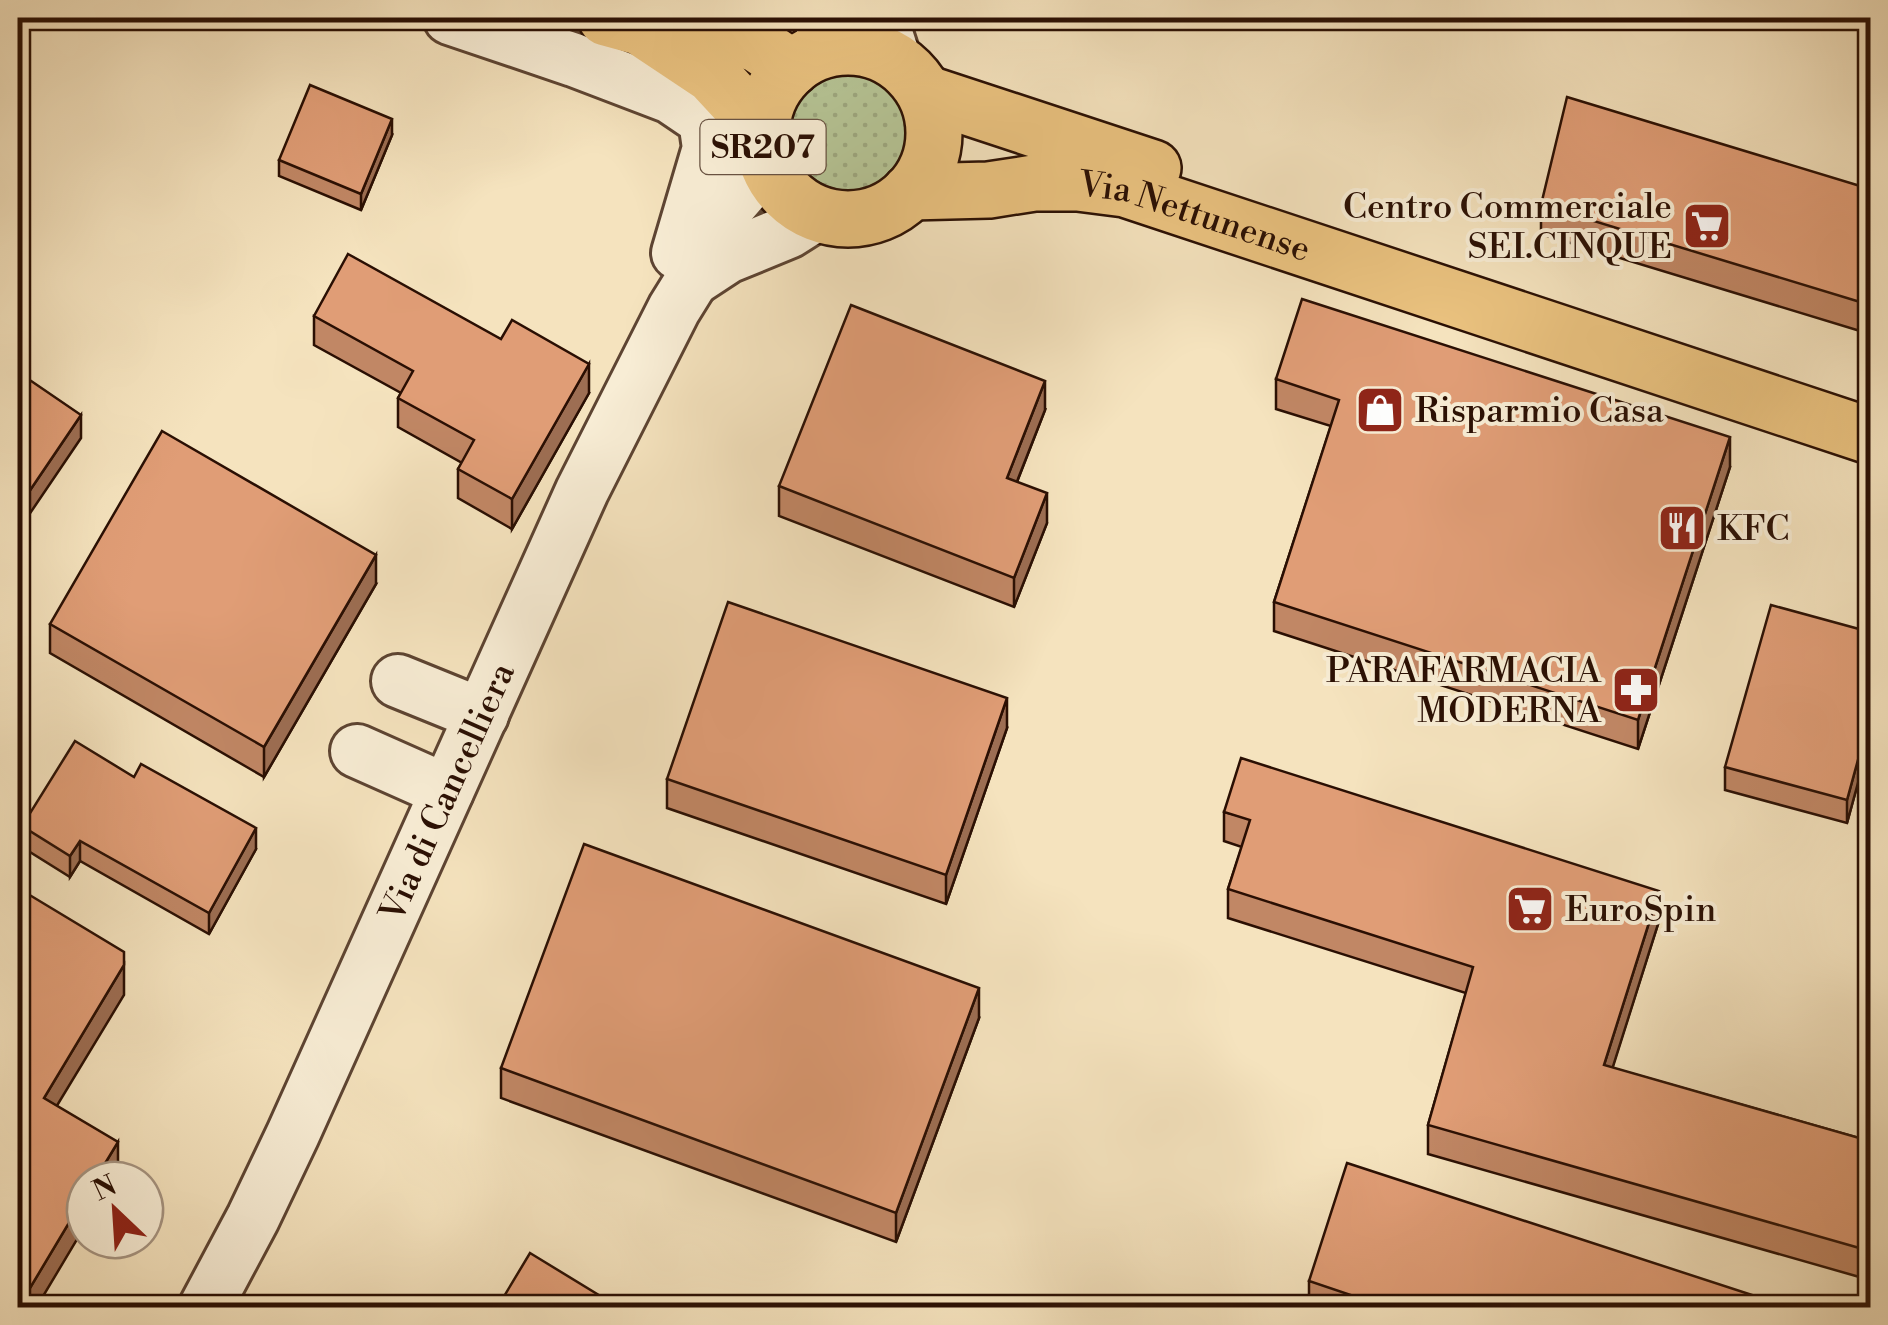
<svg xmlns="http://www.w3.org/2000/svg" width="1888" height="1325" viewBox="0 0 1888 1325" font-family="'Libre Bodoni',serif">
<defs>
<pattern id="grass-dots" width="8" height="8" patternUnits="userSpaceOnUse" patternTransform="scale(2.5)"><rect width="8" height="8" fill="#b6c596"/><path d="M2 2h.1M6 6h.1" fill="none" stroke="#9da880" stroke-width="1.8" stroke-linecap="round"/></pattern>
</defs>
<rect width="100%" height="100%" fill="#f5e3be"/>
<filter id="stains"><feTurbulence type="fractalNoise" baseFrequency=".002" numOctaves="4"/><feColorMatrix values="0 0 0 0 .2 0 0 0 0 .09 0 0 0 0 .02 0 0 0 .5 -.17"/></filter>
<radialGradient id="worn" r=".72"><stop offset=".6" stop-color="#630" stop-opacity="0"/><stop offset="1" stop-color="#630" stop-opacity=".3"/></radialGradient>
<circle fill="url(#grass-dots)" stroke="#706a4c" stroke-width="2.5" cx="850" cy="130" r="61"/>
<g fill="none" stroke-linecap="round" stroke-linejoin="round">
<g stroke="#5d4432" stroke-width="58">
<g id="minor">
<polyline points="450,18 574,60 671,97 705,120 709,148 678,253"/>
<polyline points="881,18 895,61"/>
<polyline points="814,54 835,18"/>
<polyline points="692,280 727,257 788,232 818,213"/>
<polyline points="398,681 482,715"/>
<polyline points="357,751 447,791"/>
<path id="s1" d="M205,1308L253,1218L293,1134L582,491L674,309L692,280L727,208L767,162"/>
</g>
</g>
<g stroke="#2a0f03" stroke-width="60">
<g id="major">
<polyline points="606,18 639,27 675,28 735,38 757,44 792,68"/>
<polyline points="646,31 712,75 762,129"/>
<circle cx="848" cy="133" r="86"/>
<polyline points="925,93 1153,168"/>
<path id="s2" d="M910,192L989,190L1034,183H1078L1125,189L1870,436"/>
</g>
</g>
<use href="#minor" stroke="#f8edd5" stroke-width="52"/>
<use href="#major" stroke="#eac27f" stroke-width="55"/>
</g>
<g fill="#c18765" stroke="#2a0f03" stroke-width="2.5">
<polygon points="392,135 361,210 279,176 279,160"/>
<polygon points="1870,189 1870,334 1541,234 1541,205"/>
<polygon points="314,316 589,393 512,529 458,498 458,469 462,463 398,427 398,398 401,393 314,345"/>
<polygon points="1276,379 1730,467 1638,749 1274,631 1274,602 1331,426 1276,409"/>
<polygon points="1045,410 1017,482 1047,523 1014,607 779,516 779,486"/>
<polygon points="376,584 264,777 50,653 50,624"/>
<polygon points="1870,632 1870,739 1847,823 1725,790 1725,767"/>
<polygon points="1007,728 946,904 667,808 667,779"/>
<polygon points="134,777 256,849 209,934 80,861 70,877 22,847 22,826"/>
<polygon points="1224,812 1659,921 1612,1068 1866,1140 1870,1126 1870,1280 1428,1154 1428,1125 1466,993 1228,918 1228,889 1242,847 1224,841"/>
<polygon points="979,1018 896,1242 501,1098 501,1068"/>
<polygon points="1309,1281 1792,1308 1309,1308"/>
</g>
<g fill="#9d6e53" stroke="#2a0f03" stroke-width="2.5">
<polygon points="392,119 392,135 361,210 361,194"/>
<polygon points="589,364 589,393 512,529 512,499"/>
<polygon points="1045,381 1045,410 1007,507 1007,478"/>
<polygon points="81,415 81,438 18,531 18,508"/>
<polygon points="1730,437 1730,467 1638,749 1638,720"/>
<polygon points="1047,493 1047,523 1014,607 1014,578"/>
<polygon points="376,555 376,584 264,777 264,747"/>
<polygon points="1007,698 1007,728 946,904 946,875"/>
<polygon points="1870,716 1870,739 1847,823 1847,800"/>
<polygon points="256,828 256,849 209,934 209,913"/>
<polygon points="80,841 80,861 70,877 70,856"/>
<polygon points="1659,891 1659,921 1604,1095 1604,1065"/>
<polygon points="124,965 124,995 44,1127 44,1098"/>
<polygon points="979,988 979,1018 896,1242 896,1213"/>
<polygon points="118,1142 118,1171 112,1180 95,1180"/>
<polygon points="85,1196 85,1226 36,1308 18,1308"/>
</g>
<g fill="#e09d76" stroke="#2a0f03" stroke-width="2.5">
<polygon points="310,85 392,119 361,194 279,160"/>
<polygon points="1567,97 1870,189 1870,305 1541,205"/>
<polygon points="348,254 501,339 512,320 589,364 512,499 458,469 474,440 398,398 413,371 314,316"/>
<polygon points="1302,299 1730,437 1638,720 1274,602 1339,400 1276,379"/>
<polygon points="851,305 1045,381 1007,478 1047,493 1014,578 779,486"/>
<polygon points="18,372 81,415 18,508"/>
<polygon points="162,431 376,555 264,747 50,624"/>
<polygon points="728,602 1007,698 946,875 667,779"/>
<polygon points="1771,605 1870,632 1870,716 1847,800 1725,767"/>
<polygon points="75,741 134,777 141,764 256,828 209,913 80,841 70,856 22,826"/>
<polygon points="1241,758 1659,891 1604,1065 1866,1140 1870,1126 1870,1251 1428,1125 1473,967 1228,889 1250,820 1224,812"/>
<polygon points="584,844 979,988 896,1213 501,1068"/>
<polygon points="18,888 124,952 124,965 44,1098 118,1142 95,1180 85,1180 85,1196 18,1308"/>
<polygon points="1347,1163 1792,1308 1389,1308 1309,1281"/>
<polygon points="530,1253 620,1308 497,1308"/>
</g>
<defs>
<g id="supermarket-square" transform="scale(2.5)"><rect x="-9" y="-9" width="18" height="18" rx="4" fill="#8f2418" stroke="#f8edd5"/><path d="M-6-5.5h2.5l.6 2H6L4.5 2H-2.5L-4.4-4H-6ZM-1.5 3.2a1.3 1.3 0 1 0 .1 0ZM3 3.2a1.3 1.3 0 1 0 .1 0Z" fill="#fff"/></g>
<g id="shop-square" transform="scale(2.5)"><rect x="-9" y="-9" width="18" height="18" rx="4" fill="#8f2418" stroke="#f8edd5"/><path d="M-5-2.5h2.3a2.7 3.5 0 0 1 5.4 0H5L5.5 6h-11ZM-1.5-2.5h3a1.5 2.3 0 0 0-3 0Z" fill="#fff"/></g>
<g id="restaurant-square" transform="scale(2.5)"><rect x="-9" y="-9" width="18" height="18" rx="4" fill="#8f2418" stroke="#f8edd5"/><path d="M-5-6h1v4h1v-4h1v4h1v-4h1v5L-1.5 .5V6h-2V.5L-5-1ZM5-6V6H3V1.5H1.5Q1.5-4 5-6Z" fill="#fff"/></g>
<g id="pharmacy-square" transform="scale(2.5)"><rect x="-9" y="-9" width="18" height="18" rx="4" fill="#8f2418" stroke="#f8edd5"/><path d="M-2-6h4v4h4v4h-4v4h-4v-4h-4v-4h4Z" fill="#fff"/></g>
</defs>
<g fill-rule="evenodd">
<use href="#supermarket-square" x="1707" y="226"/>
<use href="#shop-square" x="1380" y="410"/>
<use href="#restaurant-square" x="1682" y="528"/>
<use href="#pharmacy-square" x="1636" y="690"/>
<use href="#supermarket-square" x="1530" y="909"/>
</g>
<g text-anchor="middle" stroke-width="8" stroke-linejoin="round" paint-order="stroke">
<rect fill="#f8edd5" stroke="#685242" stroke-width="2.5" x="700.5" y="120" width="125" height="54" rx="8"/>
<g font-size="32" font-weight="bold" fill="#2a0f03">
<text x="763" y="158">SR207</text>
</g>
<g font-size="35" fill="#2a0f03" stroke="#f8edd5" text-anchor="start">
<text x="1672" y="218" text-anchor="end">Centro Commerciale<tspan x="1672" dy="40">SEI.CINQUE</tspan></text>
<text x="1415" y="422">Risparmio Casa</text>
<text x="1717" y="540">KFC</text>
<text x="1601" y="682" text-anchor="end">PARAFARMACIA<tspan x="1601" dy="40">MODERNA</tspan></text>
<text x="1565" y="921">EuroSpin</text>
</g>
<g font-size="35" fill="#2a0f03" stroke="#f8edd5">
<text dy="12" stroke="none"><textPath href="#s2" startOffset="290">Via Nettunense</textPath></text>
<text dy="12" stroke="none"><textPath href="#s1" startOffset="570">Via di Cancelliera</textPath></text>
</g>
</g>
<rect width="1888" height="1325" fill="none" stroke="#f5e3be" stroke-width="60"/>
<rect x="20" y="20" width="1848" height="1285" fill="none" stroke="#2a0f03" stroke-width="5"/>
<rect x="30" y="30" width="1828" height="1265" fill="none" stroke="#2a0f03" stroke-width="2.5"/>
<g transform="translate(115 1210) rotate(335)"><circle r="48" fill="#f8edd5" stroke="#a69481" stroke-width="2.5"/>
<path d="M0-8L18 38L0 25L-18 38Z" fill="#8f2418"/>
<text y="-15" font-size="28" font-weight="bold" text-anchor="middle" fill="#2a0f03">N</text>
</g>
<rect width="100%" height="100%" filter="url(#stains)"/>
<rect width="100%" height="100%" fill="url(#worn)"/>
</svg>
